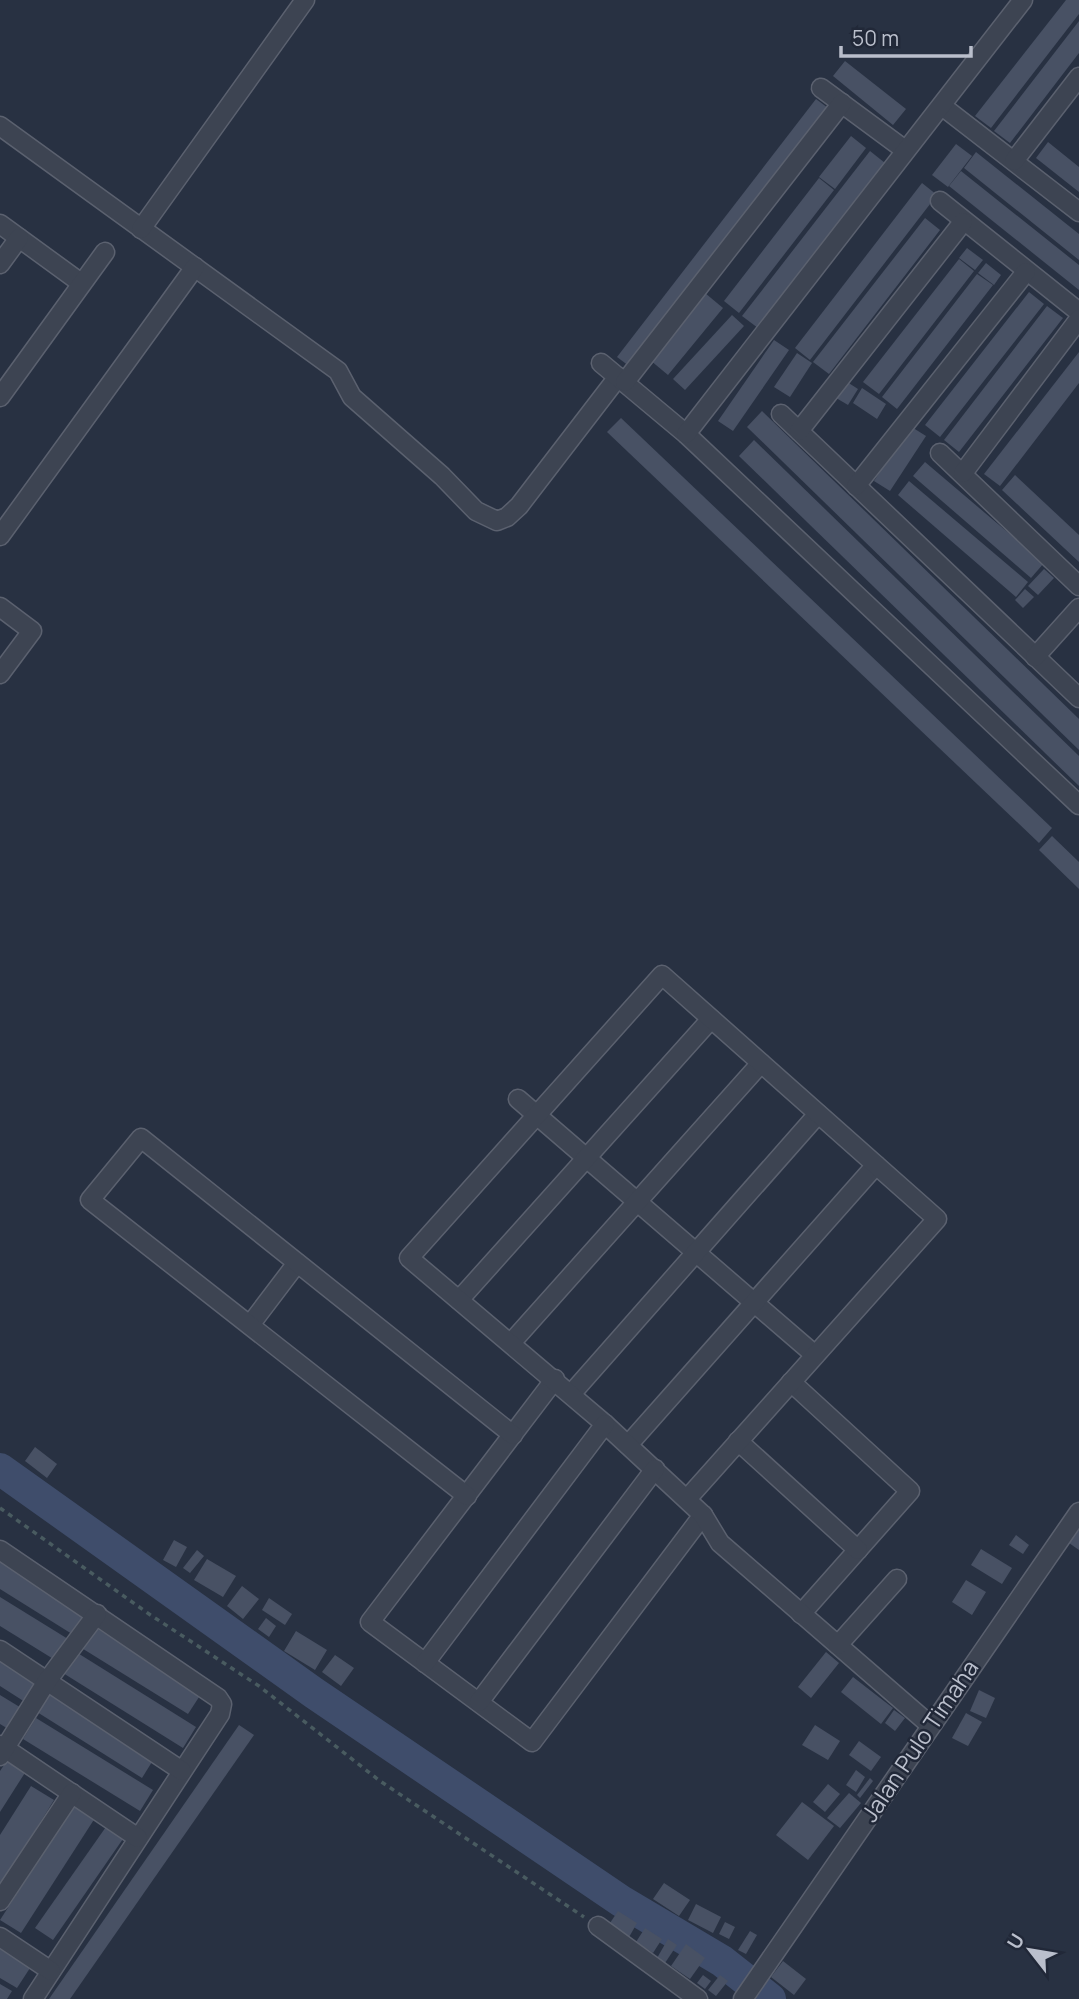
<svg xmlns="http://www.w3.org/2000/svg" width="1079" height="1999" viewBox="0 0 1079 1999" font-family="Manrope,sans-serif">
<rect width="100%" height="100%" fill="#283142"/>
<g fill="none" stroke-linecap="round" stroke-linejoin="round">
<polyline stroke="#3f4d6b" stroke-width="32" points="0,1469 314,1693 621,1901 722,1961 770,1999"/>
</g>
<g fill="#485164">
<polygon points="1066,0 1079,0 1079,14 991,128 975,116"/>
<polygon points="1079,21 1079,53 1010,143 994,131"/>
<polygon points="845,61 906,109 893,125 833,76"/>
<polygon points="816,99 832,111 633,369 617,357"/>
<polygon points="851,136 866,148 835,189 819,177"/>
<polygon points="1048,142 1079,167 1079,192 1036,158"/>
<polygon points="956,144 972,156 948,187 932,175"/>
<polygon points="870,151 885,163 758,328 742,316"/>
<polygon points="976,152 1079,234 1079,260 964,168"/>
<polygon points="961,171 1079,265 1079,290 949,186"/>
<polygon points="819,178 834,190 739,313 724,301"/>
<polygon points="922,183 937,195 810,360 795,348"/>
<polygon points="925,218 940,230 829,374 813,362"/>
<polygon points="967,248 983,260 975,270 959,258"/>
<polygon points="959,259 974,271 879,394 863,382"/>
<polygon points="986,263 1001,275 994,285 978,273"/>
<polygon points="977,274 993,285 897,409 882,397"/>
<polygon points="1029,292 1044,304 940,437 925,425"/>
<polygon points="705,293 723,308 668,375 650,360"/>
<polygon points="1047,306 1063,318 959,452 944,440"/>
<polygon points="732,315 744,326 685,390 673,379"/>
<polygon points="774,340 789,350 733,431 718,421"/>
<polygon points="1079,352 1079,383 1000,486 984,474"/>
<polygon points="797,353 812,363 790,397 774,387"/>
<polygon points="841,378 858,389 848,405 831,395"/>
<polygon points="862,388 886,404 877,419 853,403"/>
<polygon points="762,411 1079,719 1079,750 747,427"/>
<polygon points="621,418 1052,828 1039,843 607,432"/>
<polygon points="910,426 926,436 890,491 874,481"/>
<polygon points="754,440 1079,756 1079,786 739,456"/>
<polygon points="925,462 1044,563 1031,578 913,476"/>
<polygon points="1015,475 1079,535 1079,562 1002,490"/>
<polygon points="909,481 1028,582 1016,597 898,495"/>
<polygon points="1044,569 1054,578 1038,595 1028,586"/>
<polygon points="1025,589 1034,597 1023,608 1015,600"/>
<polygon points="1052,836 1079,862 1079,889 1039,850"/>
<polygon points="35,1447 57,1464 47,1478 25,1461"/>
<polygon points="1079,1528 1079,1550 1069,1543"/>
<polygon points="1016,1535 1029,1545 1023,1554 1009,1545"/>
<polygon points="174,1540 187,1547 176,1567 163,1560"/>
<polygon points="981,1549 1012,1568 1002,1584 971,1565"/>
<polygon points="197,1550 204,1556 190,1573 183,1568"/>
<polygon points="207,1559 236,1576 223,1597 194,1580"/>
<polygon points="0,1561 85,1613 72,1634 0,1589"/>
<polygon points="966,1580 986,1592 972,1615 952,1602"/>
<polygon points="242,1586 259,1599 243,1619 227,1606"/>
<polygon points="0,1597 68,1639 55,1660 0,1626"/>
<polygon points="269,1598 292,1614 285,1625 262,1610"/>
<polygon points="266,1618 276,1626 269,1637 258,1629"/>
<polygon points="93,1626 201,1694 188,1714 80,1647"/>
<polygon points="296,1631 327,1650 315,1670 284,1651"/>
<polygon points="76,1652 196,1727 183,1748 63,1673"/>
<polygon points="826,1652 839,1663 811,1698 798,1687"/>
<polygon points="335,1655 354,1668 341,1686 322,1672"/>
<polygon points="0,1657 38,1681 25,1702 0,1686"/>
<polygon points="853,1677 893,1708 881,1724 841,1692"/>
<polygon points="979,1690 995,1698 986,1718 970,1711"/>
<polygon points="50,1691 155,1757 142,1778 37,1712"/>
<polygon points="0,1695 23,1709 10,1730 0,1724"/>
<polygon points="894,1710 905,1718 895,1731 885,1723"/>
<polygon points="966,1713 982,1722 968,1746 952,1738"/>
<polygon points="36,1718 153,1790 140,1811 23,1739"/>
<polygon points="239,1725 254,1735 70,1999 49,1999"/>
<polygon points="815,1725 840,1741 828,1760 802,1745"/>
<polygon points="859,1741 881,1757 871,1771 849,1755"/>
<polygon points="10,1756 28,1768 0,1812 0,1771"/>
<polygon points="856,1770 865,1777 856,1792 846,1785"/>
<polygon points="870,1778 873,1781 860,1798 857,1795"/>
<polygon points="828,1784 840,1794 825,1812 813,1802"/>
<polygon points="31,1786 54,1800 0,1887 0,1835"/>
<polygon points="849,1793 861,1803 840,1828 827,1818"/>
<polygon points="802,1802 834,1826 808,1860 776,1835"/>
<polygon points="74,1805 95,1818 21,1933 0,1920"/>
<polygon points="108,1824 125,1836 53,1940 35,1928"/>
<polygon points="664,1883 690,1900 679,1916 653,1899"/>
<polygon points="696,1904 721,1917 713,1933 688,1920"/>
<polygon points="618,1911 637,1923 628,1939 608,1926"/>
<polygon points="725,1922 735,1927 729,1939 719,1934"/>
<polygon points="645,1928 662,1939 653,1953 636,1942"/>
<polygon points="750,1931 757,1935 746,1954 738,1950"/>
<polygon points="668,1939 677,1945 665,1963 657,1958"/>
<polygon points="686,1944 705,1958 690,1979 671,1966"/>
<polygon points="0,1949 30,1968 17,1988 0,1978"/>
<polygon points="783,1961 806,1979 794,1995 771,1977"/>
<polygon points="703,1975 711,1981 705,1989 697,1983"/>
<polygon points="720,1975 728,1981 716,1996 708,1990"/>
<polygon points="0,1984 12,1991 7,1999 0,1999"/>
</g>
<g fill="none" stroke-linecap="round" stroke-linejoin="round">
<g stroke="#5b616f" stroke-width="21">
<g id="minor">
<polyline points="821,88 905,150"/>
<polyline points="942,106 1079,212"/>
<polyline points="0,126 338,371 352,397 442,476 476,511 497,521 507,517 519,506 618,377"/>
<polyline points="1014,161 1079,77"/>
<polyline points="940,201 1079,312"/>
<polyline points="0,224 81,283"/>
<polyline points="141,229 305,0"/>
<polyline points="0,264 19,238"/>
<polyline points="601,363 686,434 1079,805"/>
<polyline points="625,382 842,103"/>
<polyline points="0,397 105,252"/>
<polyline points="781,414 1079,698"/>
<polyline points="799,431 963,222"/>
<polyline points="686,434 1023,0"/>
<polyline points="940,453 1079,586"/>
<polyline points="963,473 1079,319"/>
<polyline points="856,486 1026,272"/>
<polyline points="0,536 195,267"/>
<polyline points="0,607 32,631 0,674"/>
<polyline points="1035,657 1079,608"/>
<polyline points="518,1099 815,1355"/>
<polyline points="459,1300 711,1019"/>
<polyline points="250,1325 297,1263"/>
<polyline points="511,1343 761,1063"/>
<polyline points="555,1379 370,1622 532,1742 703,1515"/>
<polyline points="791,1382 910,1491 801,1614"/>
<polyline points="572,1393 818,1114"/>
<polyline points="738,1441 858,1550"/>
<polyline points="628,1445 876,1165"/>
<polyline points="467,1496 90,1200 141,1138 513,1435"/>
<polyline points="687,1499 937,1219 662,975 409,1258 605,1424 703,1515 720,1543 930,1725"/>
<polyline points="0,1550 218,1698 222,1704 220,1714 33,1999"/>
<polyline points="838,1645 897,1579"/>
<polyline points="0,1650 182,1771"/>
<polyline points="425,1663 605,1424"/>
<polyline points="479,1702 655,1469"/>
<polyline points="0,1745 138,1838"/>
<polyline points="0,1756 47,1681 97,1614"/>
<polyline points="0,1901 72,1793"/>
<polyline points="598,1926 698,1999"/>
<polyline points="0,1937 51,1971"/>
<polyline points="743,1999 1079,1512"/>
</g>
</g>
<polyline stroke="#495b60" stroke-width="3.5" stroke-dasharray="5 5" stroke-linecap="butt" points="0,1508 149,1614 259,1686 380,1781 584,1917"/>
<use href="#minor" stroke="#3d4452" stroke-width="18"/>
</g>
<g text-anchor="middle" stroke-width="5" stroke-linejoin="round" paint-order="stroke">
<g font-size="23" fill="#babfcc" stroke="#212838">
<text transform="translate(920 1741) rotate(-56)" y="8">Jalan Pulo Timaha</text>
</g>
</g>
<g transform="translate(1030 1950) rotate(301)" stroke="#212838" stroke-width="5" paint-order="stroke">
<path d="M0-5L12 26L0 18L-12 26Z" fill="#babfcc"/>
<text y="-10" font-size="19" font-weight="bold" text-anchor="middle" fill="#babfcc">U</text>
</g>
<path d="M841 46v10h130v-10" fill="none" stroke="#babfcc" stroke-width="3.5"/>
<text x="852" y="46" font-size="21" fill="#babfcc" stroke="#212838" stroke-width="5" paint-order="stroke">50 m</text>
</svg>
